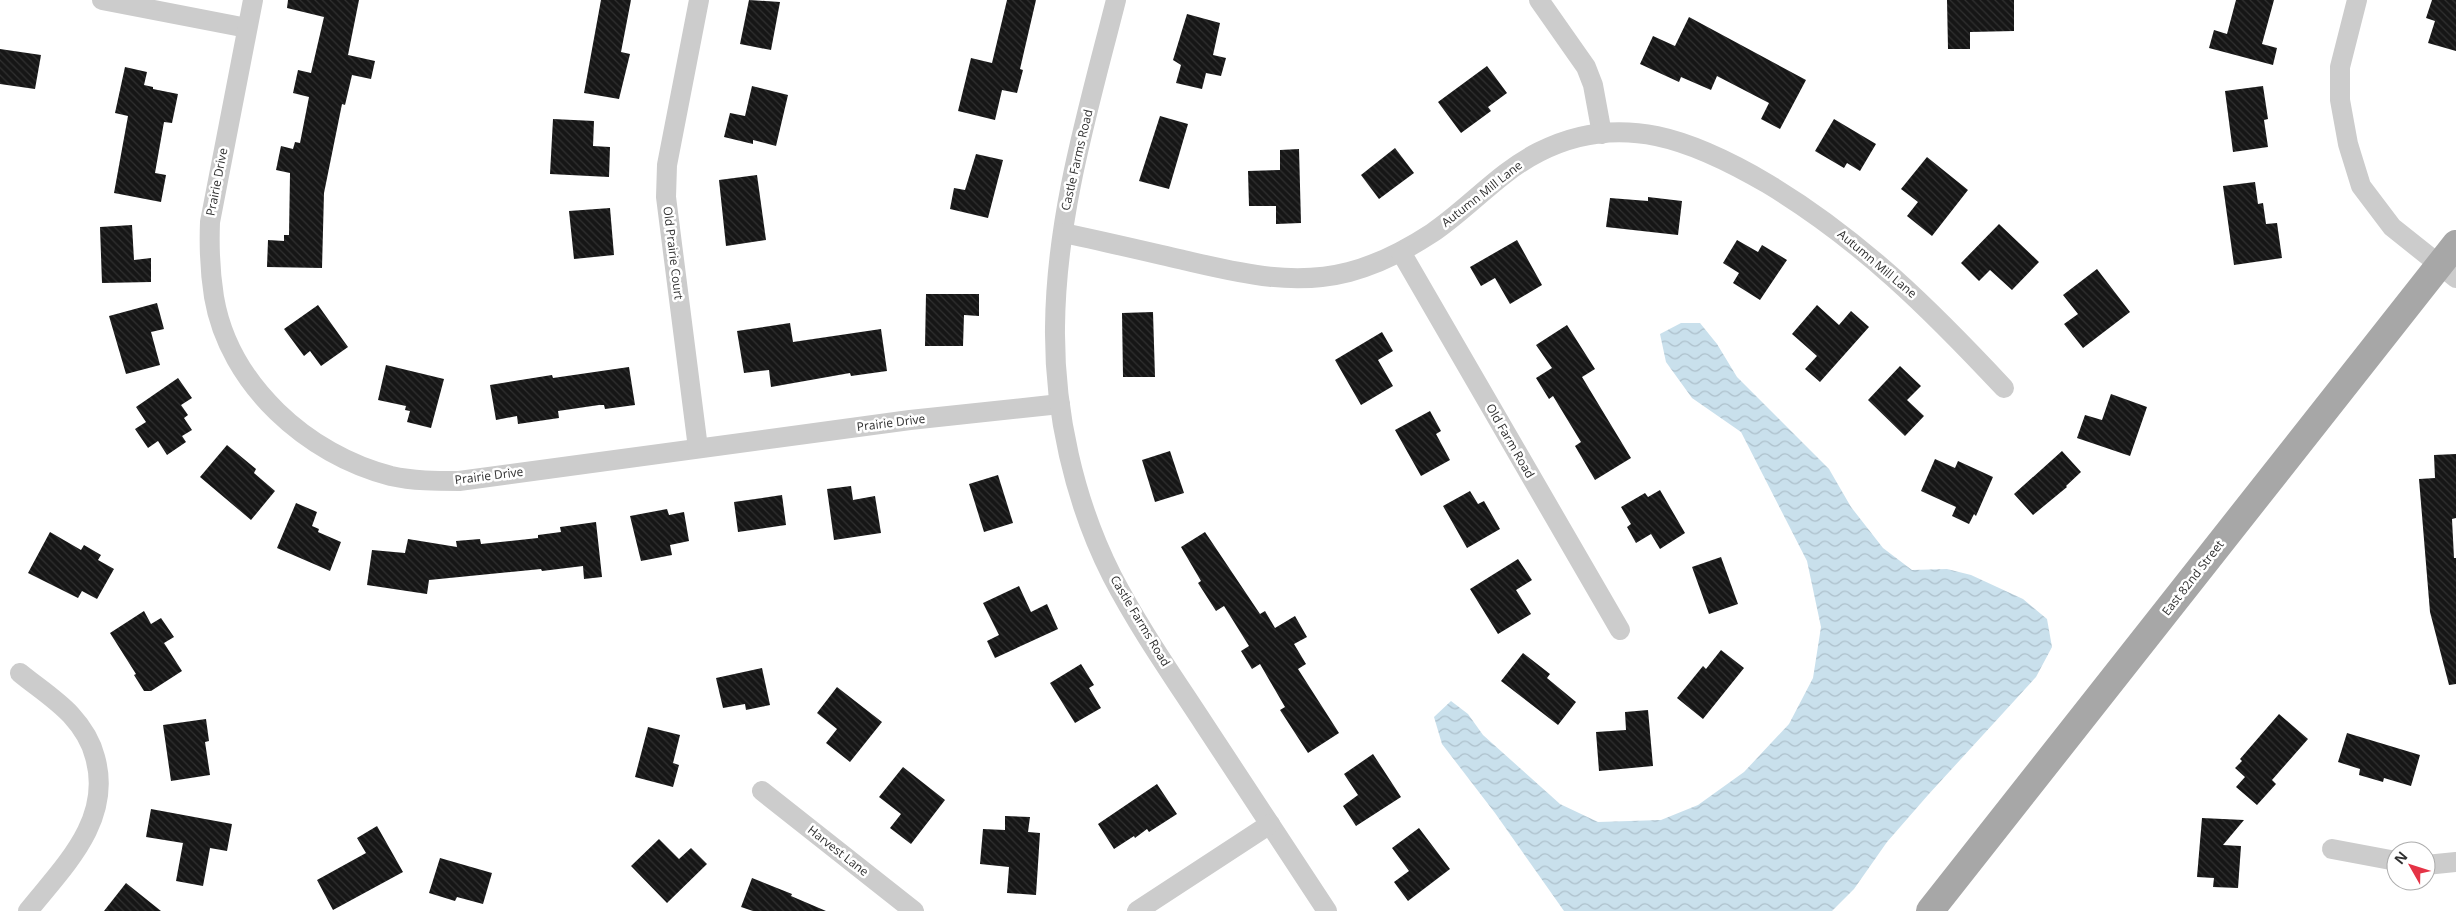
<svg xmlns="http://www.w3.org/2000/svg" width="2456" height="911" viewBox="0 0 2456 911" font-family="'Open Sans',sans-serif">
<defs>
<pattern id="water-waves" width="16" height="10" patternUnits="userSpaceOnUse" patternTransform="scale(1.25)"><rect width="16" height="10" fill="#c9e0ec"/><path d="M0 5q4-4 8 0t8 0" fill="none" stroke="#adc0cb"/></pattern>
<pattern id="building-back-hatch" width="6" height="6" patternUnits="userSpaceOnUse" patternTransform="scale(1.25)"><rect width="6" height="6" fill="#161616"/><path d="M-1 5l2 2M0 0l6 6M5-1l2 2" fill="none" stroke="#303030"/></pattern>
</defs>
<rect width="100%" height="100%" fill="#fff"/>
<polygon fill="url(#water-waves)" points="1681,323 1700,323 1717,344 1737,377 1829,469 1851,507 1883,548 1912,570 1947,569 1971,575 2023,599 2047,619 2052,647 2036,677 1928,795 1887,842 1854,889 1832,911 1564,911 1495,813 1442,744 1434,717 1451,701 1468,714 1483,735 1560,804 1598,822 1661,820 1698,805 1744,772 1789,724 1813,678 1821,627 1807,561 1741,432 1692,398 1666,362 1660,334"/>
<g fill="url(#building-back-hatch)">
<polygon points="288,0 359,0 348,55 375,61 371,79 352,75 345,105 342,104 324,193 322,268 267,267 268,240 284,241 284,235 289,235 290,173 276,170 281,146 293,149 295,142 300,143 309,97 293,93 298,70 311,73 324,17 287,8"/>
<polygon points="601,0 631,0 621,52 630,54 619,99 584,93"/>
<polygon points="749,0 780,2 771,50 740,44"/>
<polygon points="1007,0 1036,0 1020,69 1023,70 1017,93 1002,90 995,120 958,111 971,58 992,63"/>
<polygon points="1947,0 2014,0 2014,31 1970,32 1970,49 1948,49"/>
<polygon points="2236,0 2274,0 2262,44 2277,48 2273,65 2209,48 2214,30 2227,34"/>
<polygon points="2432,0 2456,0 2456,51 2428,43 2435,21 2426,18"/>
<polygon points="1187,14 1220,23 1213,55 1226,58 1221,76 1206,73 1202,89 1176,83 1181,65 1173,60"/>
<polygon points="1689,17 1806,80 1780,129 1761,119 1769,103 1717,76 1711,90 1681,77 1679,82 1640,64 1653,36 1675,46"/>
<polygon points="0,49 41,55 35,89 0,84"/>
<polygon points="1487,66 1507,93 1488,107 1491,111 1461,133 1438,102"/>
<polygon points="125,67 147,72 144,85 153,87 153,89 178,94 172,123 164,122 155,173 166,175 161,202 114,193 128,116 115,113"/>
<polygon points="752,86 788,95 776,146 753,140 753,144 724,137 730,113 745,116"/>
<polygon points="2263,86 2268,119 2264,120 2268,147 2233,152 2225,91"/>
<polygon points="1160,116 1188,124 1169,189 1139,181"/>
<polygon points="553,119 594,121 593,146 610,147 609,177 550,174"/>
<polygon points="1834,119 1876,144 1860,171 1847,163 1844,168 1815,151"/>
<polygon points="1395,148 1414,173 1379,199 1361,175"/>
<polygon points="1299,149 1301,223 1276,224 1276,206 1249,206 1248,171 1280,170 1280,150"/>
<polygon points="976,154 1003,160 988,218 950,209 954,188 965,190"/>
<polygon points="1927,157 1968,190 1932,236 1907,216 1918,202 1901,189"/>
<polygon points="757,175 766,240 726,246 719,180"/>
<polygon points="2255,182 2258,204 2263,203 2266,224 2277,223 2282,258 2234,265 2223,186"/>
<polygon points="1648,197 1682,201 1678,235 1606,227 1610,198 1648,201"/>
<polygon points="610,208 614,255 574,259 569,211"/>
<polygon points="1999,224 2039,262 2012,290 1990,270 1979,281 1961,263"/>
<polygon points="132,225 134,260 151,258 151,282 102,283 100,227"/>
<polygon points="1517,240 1542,285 1510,304 1495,278 1481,286 1470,267"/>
<polygon points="1737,240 1758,252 1762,245 1787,260 1760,300 1733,283 1739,273 1723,263"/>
<polygon points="2097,269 2130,312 2083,348 2064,324 2078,314 2063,295"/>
<polygon points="926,294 979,294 979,316 964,315 963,346 925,346"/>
<polygon points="157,303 164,329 151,332 160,365 126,374 109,316"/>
<polygon points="318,305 348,347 321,366 310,351 304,356 284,329"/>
<polygon points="1817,305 1839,325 1851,311 1869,327 1820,382 1805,369 1817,356 1792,334"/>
<polygon points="1153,312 1155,377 1123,377 1122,313"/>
<polygon points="790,323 793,342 881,329 887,371 851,376 850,373 771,387 769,370 744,373 737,331"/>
<polygon points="1567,325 1595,369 1582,377 1631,458 1595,480 1575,446 1581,442 1553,396 1549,399 1536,378 1552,368 1536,345"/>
<polygon points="1382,332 1393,351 1378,360 1393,386 1361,405 1335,360"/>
<polygon points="386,365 444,379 431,428 407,422 410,411 405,410 406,406 378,400"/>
<polygon points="1900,366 1921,386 1907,400 1924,416 1905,436 1868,400"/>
<polygon points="629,367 635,405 605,409 604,405 599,405 558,411 559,418 518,424 517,416 496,420 490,385 552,375 553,378"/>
<polygon points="178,378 192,398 181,405 188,415 184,418 192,430 182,436 186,442 167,455 158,441 148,448 135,429 146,422 136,407"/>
<polygon points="2111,394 2147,407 2130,456 2077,438 2085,415 2102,420"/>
<polygon points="1430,411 1441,431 1436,434 1450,460 1421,476 1395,430"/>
<polygon points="227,445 256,469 254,473 275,491 251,520 200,477"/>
<polygon points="1170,451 1184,493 1155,502 1142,460"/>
<polygon points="2062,451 2081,472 2066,486 2067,487 2033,515 2014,494"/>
<polygon points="2456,454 2456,518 2452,519 2454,558 2456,558 2456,684 2449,685 2430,612 2419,479 2435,478 2434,455"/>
<polygon points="1935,459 1955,468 1958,461 1993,477 1976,516 1974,514 1969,524 1952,516 1956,507 1921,491"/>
<polygon points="998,475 1013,523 984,532 969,484"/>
<polygon points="851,486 853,500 875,496 881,533 834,540 827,489"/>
<polygon points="1660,490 1685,533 1660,549 1651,534 1636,543 1627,527 1631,524 1621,507 1645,493 1648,497"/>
<polygon points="1470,491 1478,504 1484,501 1500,529 1467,548 1443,506"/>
<polygon points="782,495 786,525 738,532 734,502"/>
<polygon points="296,503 317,512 312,526 319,529 318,532 341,542 330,571 277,548"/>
<polygon points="667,509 669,515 684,512 689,541 670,545 672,555 641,561 630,516"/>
<polygon points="596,522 602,577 584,579 583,566 542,571 541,569 429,580 427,594 367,585 372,550 405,553 408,539 457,547 456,541 480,539 481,544 538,538 538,535 561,532 560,527"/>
<polygon points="50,532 81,550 84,545 101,555 98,560 114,569 97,599 82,591 78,598 28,573"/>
<polygon points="1205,532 1260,614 1265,611 1275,628 1295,616 1307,637 1294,644 1306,664 1298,669 1339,733 1308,753 1280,710 1285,707 1260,664 1252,669 1241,651 1249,646 1224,606 1216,611 1198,583 1201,581 1181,547"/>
<polygon points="1721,557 1738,604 1709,614 1692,567"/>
<polygon points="1518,559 1532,580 1516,590 1531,614 1498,634 1470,589"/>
<polygon points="1019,586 1031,612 1047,604 1058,629 995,658 987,641 999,635 983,603"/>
<polygon points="144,611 151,624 161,618 174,637 164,643 182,671 151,691 144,691 134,675 136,674 110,633"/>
<polygon points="1721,650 1744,668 1703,719 1677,698 1703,666 1706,669"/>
<polygon points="1523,653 1550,674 1547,678 1576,702 1558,725 1501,681"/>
<polygon points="1081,664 1094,685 1089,688 1101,708 1075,723 1050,683"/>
<polygon points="762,668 770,705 746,710 745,704 723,708 716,678"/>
<polygon points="837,687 882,722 850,762 826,743 837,729 817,713"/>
<polygon points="1648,710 1653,766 1599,771 1596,732 1626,730 1625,712"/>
<polygon points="2279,714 2308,739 2272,780 2276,784 2257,805 2236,787 2245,777 2235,768 2242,761 2240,759"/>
<polygon points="206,719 209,741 205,742 210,775 171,781 163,725"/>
<polygon points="648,727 680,735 673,763 679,765 673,787 635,777"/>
<polygon points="2347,733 2420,755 2411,786 2384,778 2383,782 2359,775 2360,769 2338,762"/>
<polygon points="1373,754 1401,797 1356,826 1343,806 1358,795 1344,774"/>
<polygon points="903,767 945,800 911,844 890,828 901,814 879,797"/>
<polygon points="1157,784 1177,814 1149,832 1147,829 1135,838 1134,836 1114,849 1098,824"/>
<polygon points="151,809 232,824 227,851 210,848 203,886 176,881 183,843 146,837"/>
<polygon points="1005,816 1030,817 1028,832 1040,833 1036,895 1007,893 1009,867 980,864 983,829 1005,830"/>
<polygon points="2202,818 2244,820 2223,845 2241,846 2238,888 2213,887 2214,878 2197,877"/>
<polygon points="377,826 403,872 333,910 317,880 366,853 357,838"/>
<polygon points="1419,828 1450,869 1408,901 1394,882 1409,871 1392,848"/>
<polygon points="659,839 679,859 691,848 707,864 667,903 631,866"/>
<polygon points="440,858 492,873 483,904 457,897 455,901 429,893"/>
<polygon points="752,878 792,894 791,896 826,911 753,911 741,907"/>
<polygon points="126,883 161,911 104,911"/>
</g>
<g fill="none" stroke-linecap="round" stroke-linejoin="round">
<g stroke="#ccc" stroke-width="20">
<polyline points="102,0 247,28"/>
<path d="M253,0L210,222C209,248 210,272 214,297C229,385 308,455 391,476C413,481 437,481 459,481L910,420L1060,404"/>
<path d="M1116,0C1089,107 1056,215 1055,327C1054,411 1074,501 1112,576C1139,628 1172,675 1204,724C1245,786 1286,849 1327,911"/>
<polyline points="1539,0 1586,67 1593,85 1602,134"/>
<polyline points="2357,0 2340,67 2340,100 2348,144 2361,186 2392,227 2456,278"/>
<path d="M1063,233C1102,241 1140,250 1179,259C1236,272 1291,287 1349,272C1379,264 1406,250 1432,233C1469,208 1499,172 1539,152C1621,110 1695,141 1768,184C1861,240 1931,310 2004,388"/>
<polyline points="1401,252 1620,630"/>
<polyline points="698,448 666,197 667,165 699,0"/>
<path d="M20,673C37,687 56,699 71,715C82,727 91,741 95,757C113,820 64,866 28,911"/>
<polyline points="762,791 914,911"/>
<polyline points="2332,849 2396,861"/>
<polyline points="2426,865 2456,862"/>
<polyline points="1137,911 1270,824"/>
</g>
<polyline stroke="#a7a7a7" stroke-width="28" points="1930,911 2456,244"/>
</g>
<g text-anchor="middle" stroke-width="5" stroke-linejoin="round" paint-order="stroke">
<g font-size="12" fill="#2f2f2f" stroke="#fff">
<text transform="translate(1077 160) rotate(-77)" y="4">Castle Farms Road</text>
<text transform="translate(217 182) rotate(-79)" y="4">Prairie Drive</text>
<text transform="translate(1482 194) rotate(-38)" y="4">Autumn Mill Lane</text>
<text transform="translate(673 253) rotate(83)" y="4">Old Prairie Court</text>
<text transform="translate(1877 264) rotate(40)" y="4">Autumn Mill Lane</text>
<text transform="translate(891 423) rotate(-7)" y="4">Prairie Drive</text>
<text transform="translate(1510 441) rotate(60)" y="4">Old Farm Road</text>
<text transform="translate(489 476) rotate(-7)" y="4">Prairie Drive</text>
<text transform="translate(2193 578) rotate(-52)" y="4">East 82nd Street</text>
<text transform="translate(1140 621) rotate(59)" y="4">Castle Farms Road</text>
<text transform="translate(838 851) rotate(38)" y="4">Harvest Lane</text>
</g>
</g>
<g transform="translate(2411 866) rotate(309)"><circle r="24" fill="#ffffff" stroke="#acacac"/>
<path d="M0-4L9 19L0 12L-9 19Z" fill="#e53346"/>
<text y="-8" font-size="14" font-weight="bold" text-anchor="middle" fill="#2f2f2f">N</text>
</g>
</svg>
